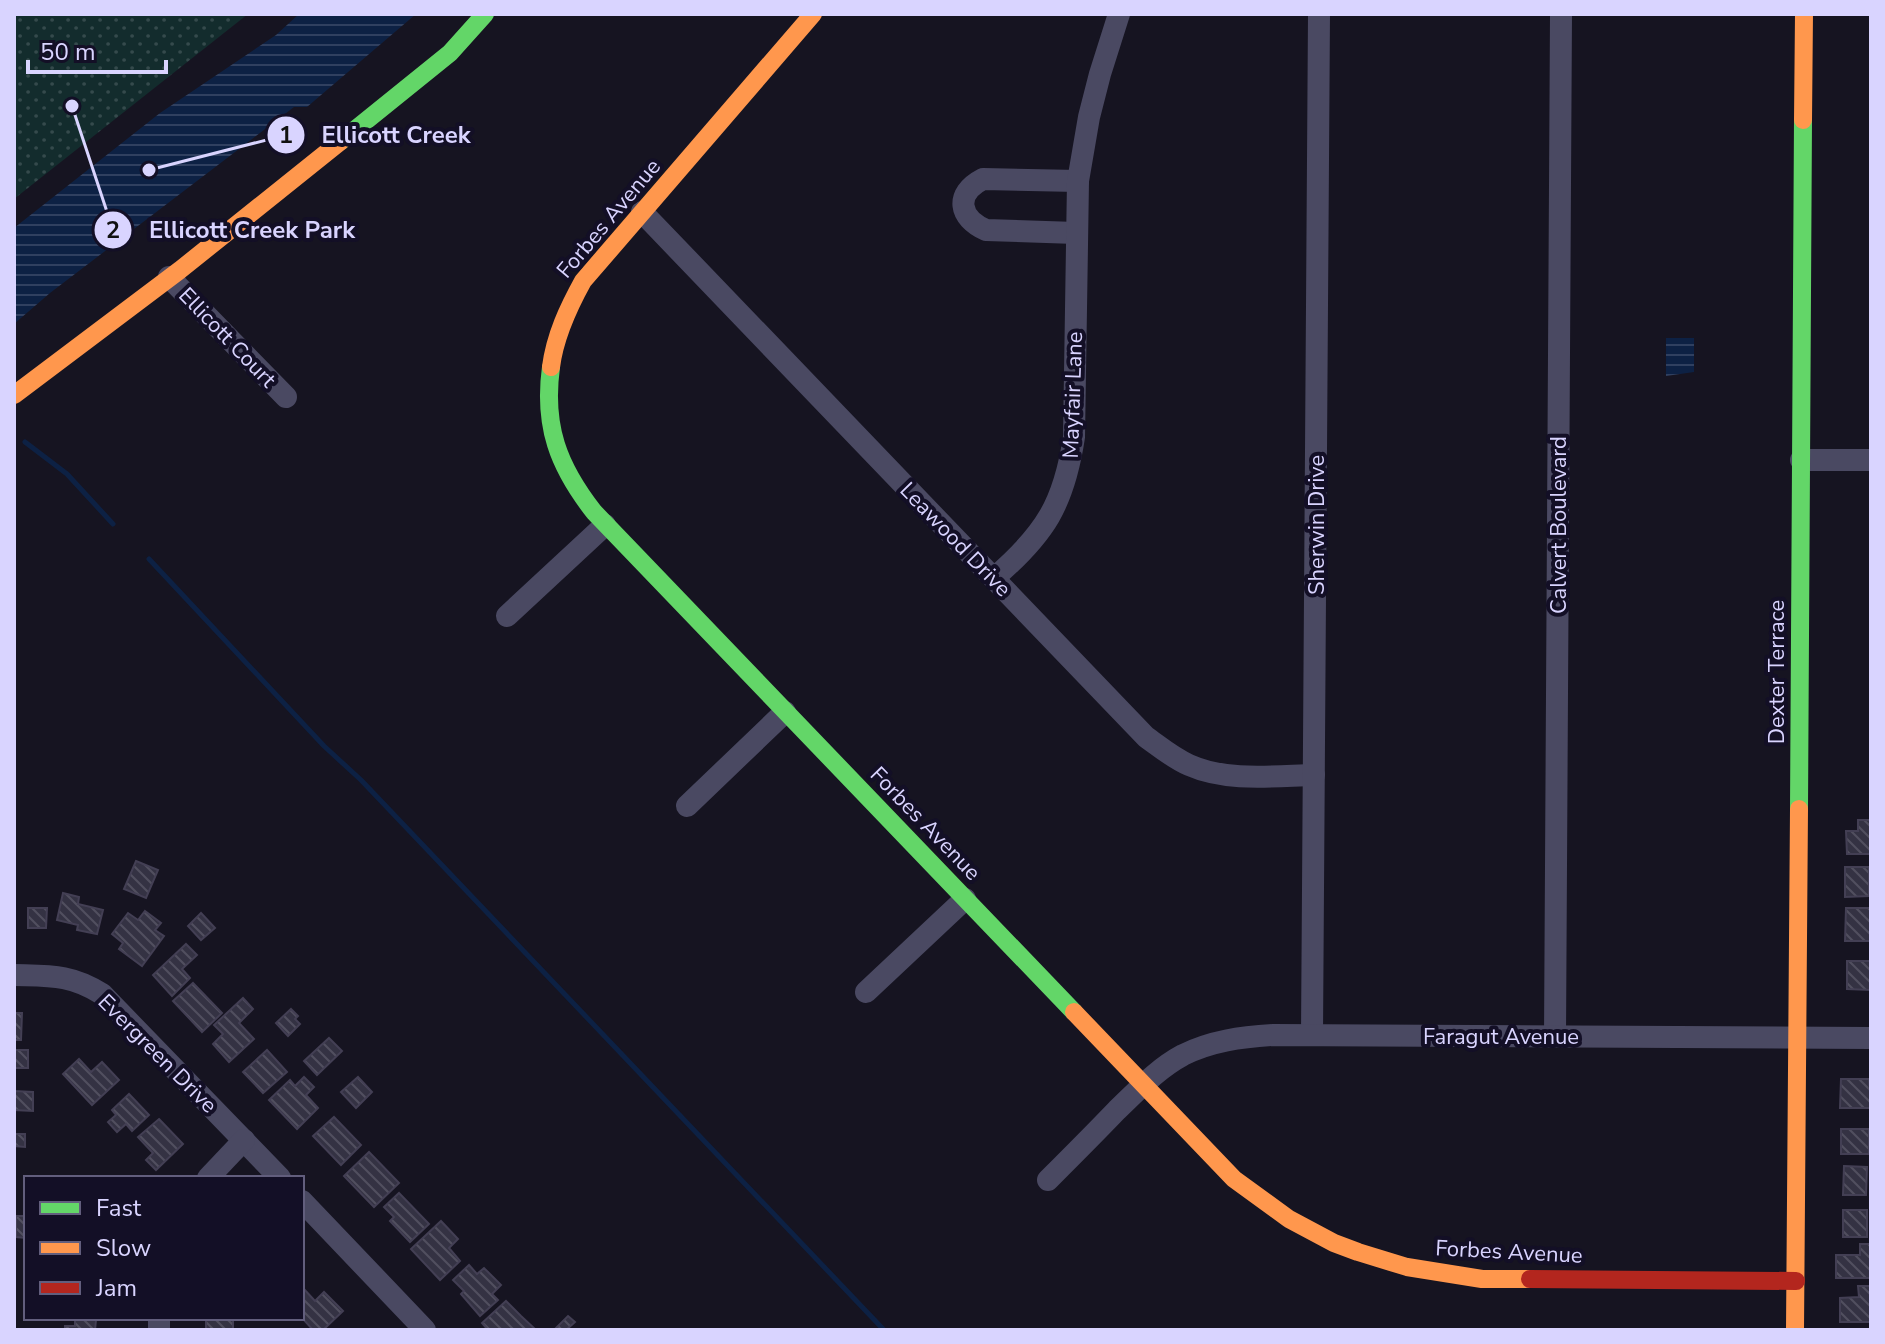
<svg xmlns="http://www.w3.org/2000/svg" width="1885" height="1344" viewBox="0 0 1885 1344" font-family="'Nunito Sans',sans-serif">
<defs>
<pattern id="park-dots" width="8" height="8" patternUnits="userSpaceOnUse" patternTransform="scale(2)"><rect width="8" height="8" fill="#132c2d"/><path d="M2 2h.1M6 6h.1" fill="none" stroke="#354a4c" stroke-width="1.8" stroke-linecap="round"/></pattern>
<pattern id="water-rules" width="6" height="5" patternUnits="userSpaceOnUse" patternTransform="scale(2)"><rect width="6" height="5" fill="#0d2144"/><path d="M0 2.5h6" fill="none" stroke="#304060"/></pattern>
<pattern id="building-back-hatch" width="6" height="6" patternUnits="userSpaceOnUse" patternTransform="scale(2)"><rect width="6" height="6" fill="#343243"/><path d="M-1 5l2 2M0 0l6 6M5-1l2 2" fill="none" stroke="#514f5f"/></pattern>
</defs>
<rect width="100%" height="100%" fill="#161421"/>
<polygon fill="url(#park-dots)" points="14,14 248,14 14,199"/>
<g fill="url(#water-rules)">
<polygon points="299,14 416,14 307,107 294,107 50,293 14,324 14,228 160,113 276,35"/>
<polygon points="1666,338 1694,338 1694,372 1666,376"/>
</g>
<g fill="none" stroke-linecap="round" stroke-linejoin="round">
<g stroke="#0d2144" stroke-width="5">
<polyline points="25,442 67,474 113,524"/>
<polyline points="149,559 324,746 361,780 884,1330"/>
</g>
</g>
<g fill="url(#building-back-hatch)" stroke="#433f54" stroke-width="2">
<polygon points="1858,820 1871,820 1871,854 1847,854 1846,831 1858,831"/>
<polygon points="136,861 158,870 146,898 124,889"/>
<polygon points="1845,867 1869,867 1869,896 1845,897"/>
<polygon points="63,893 79,897 78,904 103,910 97,934 77,930 78,925 57,920"/>
<polygon points="28,908 47,908 46,928 28,928"/>
<polygon points="1846,908 1871,908 1870,941 1845,941"/>
<polygon points="145,911 161,923 155,930 164,936 142,966 119,949 123,943 112,934 128,913 138,920"/>
<polygon points="201,913 215,928 201,940 188,926"/>
<polygon points="186,944 197,955 182,969 190,978 172,996 153,975"/>
<polygon points="1847,961 1871,961 1871,990 1847,989"/>
<polygon points="193,983 222,1013 202,1032 173,1001"/>
<polygon points="243,998 253,1009 239,1023 254,1039 229,1062 213,1044 223,1034 214,1025"/>
<polygon points="291,1009 298,1016 295,1019 300,1024 288,1036 276,1023"/>
<polygon points="14,1013 22,1013 21,1040 14,1040"/>
<polygon points="329,1038 342,1051 317,1075 304,1061"/>
<rect x="14" y="1050" width="14" height="18"/>
<polygon points="267,1050 287,1072 263,1093 243,1072"/>
<polygon points="79,1059 91,1072 102,1062 119,1080 92,1105 63,1074"/>
<polygon points="304,1077 314,1087 306,1095 318,1108 297,1129 269,1100 290,1080 295,1086"/>
<polygon points="358,1077 372,1092 356,1108 341,1092"/>
<polygon points="1841,1079 1869,1079 1871,1108 1840,1108"/>
<polygon points="14,1091 33,1092 33,1111 14,1110"/>
<polygon points="129,1094 149,1115 132,1131 126,1124 117,1132 108,1122 116,1115 112,1110"/>
<polygon points="334,1117 361,1145 341,1165 313,1136"/>
<polygon points="159,1119 183,1144 156,1170 146,1160 153,1153 138,1137"/>
<rect x="1841" y="1129" width="28" height="25"/>
<polygon points="14,1134 25,1134 25,1147 14,1146"/>
<polygon points="369,1152 399,1183 374,1207 344,1176"/>
<polygon points="1844,1166 1867,1167 1866,1195 1843,1195"/>
<polygon points="399,1193 429,1224 410,1242 390,1221 394,1217 384,1207"/>
<rect x="1843" y="1210" width="24" height="27"/>
<polygon points="16,1216 26,1216 26,1238 16,1237"/>
<polygon points="441,1221 458,1239 449,1248 460,1261 440,1280 411,1249"/>
<polygon points="1860,1244 1871,1244 1871,1278 1836,1278 1836,1255 1860,1255"/>
<polygon points="469,1265 477,1274 484,1268 501,1285 492,1294 498,1300 480,1316 461,1294 464,1291 453,1280"/>
<polygon points="1858,1286 1871,1286 1871,1322 1840,1322 1840,1298 1859,1297"/>
<polygon points="303,1288 315,1301 324,1292 343,1311 323,1330 313,1330 302,1318"/>
<polygon points="506,1301 521,1316 535,1329 488,1330 482,1323"/>
<polygon points="568,1316 575,1322 566,1330 558,1330 556,1328"/>
<polygon points="75,1320 96,1320 95,1330 65,1330 65,1326 75,1326"/>
<rect x="206" y="1320" width="27" height="10"/>
</g>
<g fill="none" stroke-linecap="round" stroke-linejoin="round">
<g stroke="#4a4962" stroke-width="22">
<path d="M642,212L1146,737C1160,747 1173,758 1189,765C1227,782 1274,776 1314,775"/>
<path d="M1076,233L986,230C959,218 954,194 983,179L1078,181"/>
<polyline points="169,277 286,397"/>
<polyline points="1801,460 1871,460"/>
<path d="M994,578C1045,534 1064,504 1074,437L1078,181L1089,117L1100,74L1119,14"/>
<polyline points="507,616 605,525"/>
<polyline points="687,806 785,712"/>
<path d="M14,975C49,976 71,974 102,994L280,1178"/>
<polyline points="866,992 965,899"/>
<polyline points="1312,1035 1319,14"/>
<polyline points="1555,1036 1561,14"/>
<polyline points="208,1178 244,1140"/>
<path d="M1048,1180C1071,1157 1094,1134 1117,1110C1138,1090 1157,1069 1183,1055C1211,1041 1241,1037 1273,1035L1871,1038"/>
<polyline points="302,1201 425,1330"/>
<polyline points="159,1330 159,1318"/>
</g>
<g stroke="#63d668" stroke-width="18">
<polyline points="341,141 450,53 485,14"/>
<path d="M551,367C543,426 558,466 594,512L1074,1012"/>
<polyline points="1799,809 1803,120"/>
</g>
<g stroke="#ff974d" stroke-width="18">
<polyline points="1803,120 1804,14"/>
<path d="M551,367C555,336 568,308 583,281L813,14"/>
<polyline points="14,395 180,270 341,141"/>
<polyline points="1074,1012 1234,1179 1289,1219 1334,1243 1358,1252 1407,1267 1482,1279 1530,1279"/>
<polyline points="1795,1330 1799,809"/>
</g>
<polyline stroke="#b3261e" stroke-width="18" points="1530,1279 1796,1281"/>
</g>
<g text-anchor="middle" stroke-width="8" stroke-linejoin="round" paint-order="stroke">
<g font-size="22" fill="#d9d4ff" stroke="#130f26">
<text transform="translate(608 218) rotate(-50)" y="8">Forbes Avenue</text>
<text transform="translate(228 337) rotate(46)" y="8">Ellicott Court</text>
<text transform="translate(1072 395) rotate(-88)" y="8">Mayfair Lane</text>
<text transform="translate(1316 525) rotate(-90)" y="8">Sherwin Drive</text>
<text transform="translate(1558 525) rotate(-90)" y="8">Calvert Boulevard</text>
<text transform="translate(956 539) rotate(46)" y="8">Leawood Drive</text>
<text transform="translate(1776 672) rotate(-90)" y="8">Dexter Terrace</text>
<text transform="translate(926 823) rotate(46)" y="8">Forbes Avenue</text>
<text x="1501" y="1044">Faragut Avenue</text>
<text transform="translate(158 1053) rotate(45)" y="8">Evergreen Drive</text>
<text transform="translate(1509 1251) rotate(3)" y="8">Forbes Avenue</text>
</g>
</g>
<path fill="none" stroke="#d9d4ff" stroke-width="3" d="M149 170L286 135M72 106L113 230"/>
<g fill="#d9d4ff" stroke="#130f26" stroke-width="3">
<circle cx="149" cy="170" r="8"/>
<circle cx="72" cy="106" r="8"/>
<circle cx="286" cy="135" r="20"/>
<circle cx="113" cy="230" r="20"/>
</g>
<g font-size="24" text-anchor="middle" font-weight="bold" fill="#111">
<text x="286" y="143">1</text>
<text x="113" y="238">2</text>
</g>
<g font-size="24" text-anchor="middle" font-weight="bold" fill="#d9d4ff" stroke="#130f26" stroke-width="8" stroke-linejoin="round" paint-order="stroke">
<text x="396" y="143">Ellicott Creek</text>
<text x="252" y="238">Ellicott Creek Park</text>
</g>
<rect width="1885" height="1344" fill="none" stroke="#d9d4ff" stroke-width="32"/>
<rect x="24" y="1176" width="280" height="144" fill="#130f26" stroke="#625e7d" stroke-width="2"/>
<rect x="40" y="1202" width="40" height="12" fill="#63d668" stroke="#625e7d" stroke-width="2"/>
<text x="96" y="1216" font-size="24" fill="#d9d4ff">Fast</text>
<rect x="40" y="1242" width="40" height="12" fill="#ff974d" stroke="#625e7d" stroke-width="2"/>
<text x="96" y="1256" font-size="24" fill="#d9d4ff">Slow</text>
<rect x="40" y="1282" width="40" height="12" fill="#b3261e" stroke="#625e7d" stroke-width="2"/>
<text x="96" y="1296" font-size="24" fill="#d9d4ff">Jam</text>
<path d="M28 60v12h138v-12" fill="none" stroke="#d9d4ff" stroke-width="4"/>
<text x="40" y="60" font-size="24" fill="#d9d4ff" stroke="#130f26" stroke-width="6" paint-order="stroke">50 m</text>
</svg>
